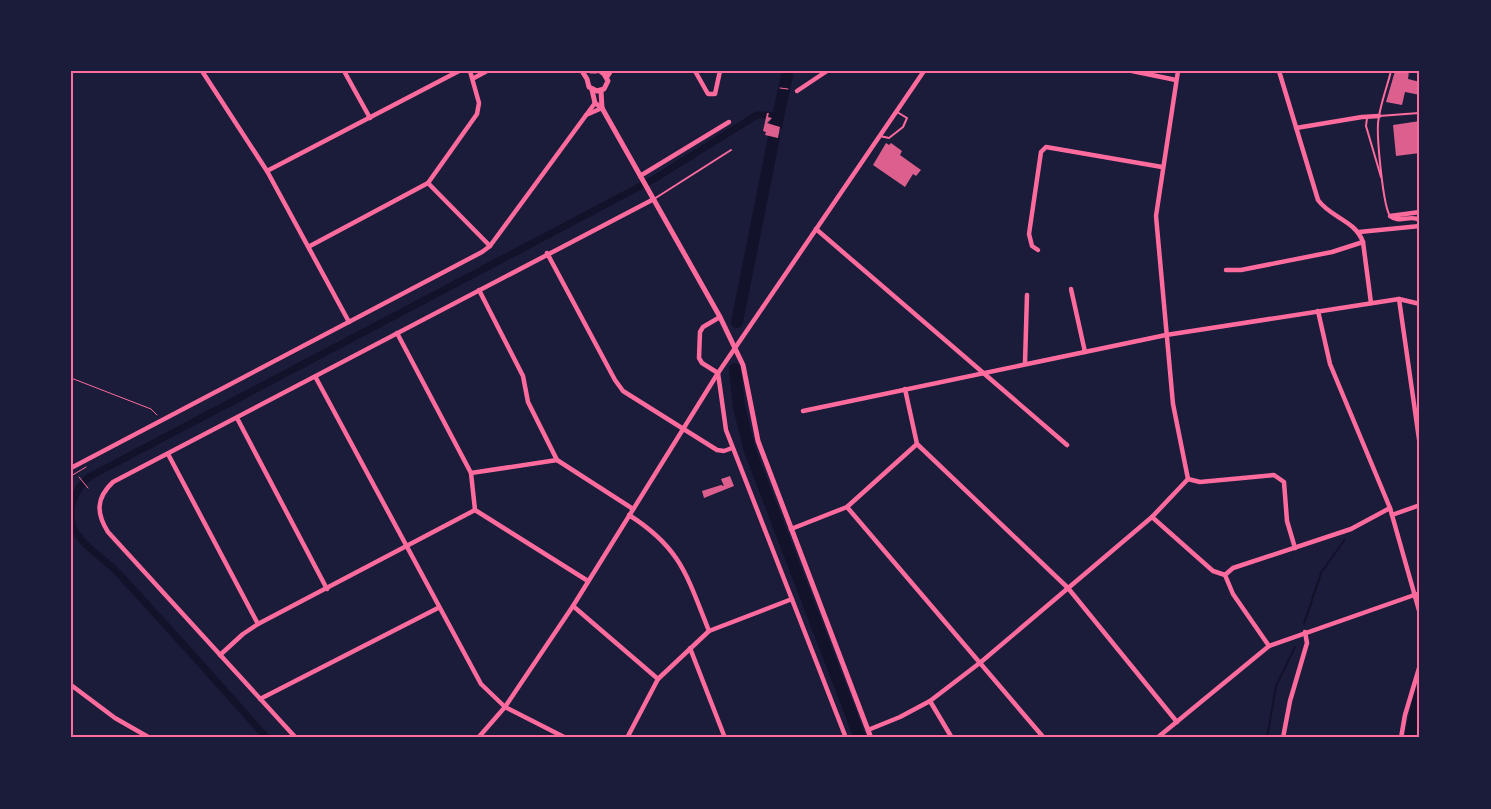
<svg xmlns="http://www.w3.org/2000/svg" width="1491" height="809" viewBox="0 0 1491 809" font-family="'Varela Round',sans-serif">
<rect width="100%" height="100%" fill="#1b1b3a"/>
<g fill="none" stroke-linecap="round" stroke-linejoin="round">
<g stroke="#12122b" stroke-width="2">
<polyline points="1304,624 1321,573 1345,539"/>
<polyline points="1267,738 1276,686 1295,647"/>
</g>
<g stroke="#12122b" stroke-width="7">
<polyline points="768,115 778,116"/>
<path d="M267,738C218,683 169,628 119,574C106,560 85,548 75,531C65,512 74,490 89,477L654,179L757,115H766"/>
</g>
<g stroke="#12122b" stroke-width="12">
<polyline points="776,126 788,71"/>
<polyline points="737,322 774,137"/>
<polyline points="735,369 739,407 750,451 860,738"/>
<polyline points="1410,738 1420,692"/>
</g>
</g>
<g fill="#dd5f8e">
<polygon points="1395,71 1409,71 1408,79 1420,82 1420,95 1405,92 1402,105 1386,102"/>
<polygon points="767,113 769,113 768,117 772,118 767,123 780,127 778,138 765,135 766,132 763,131"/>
<polygon points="1420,121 1420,153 1396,156 1393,125"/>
<polygon points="886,143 889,145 891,143 902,151 900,155 921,170 916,176 913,174 905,187 873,165"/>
<polygon points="730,476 734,486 704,498 702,491 721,485 724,486 721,479"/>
</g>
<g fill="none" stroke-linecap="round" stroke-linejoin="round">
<g stroke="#ff6b9d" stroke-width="1">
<polyline points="780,88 788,89"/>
<polyline points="71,378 151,409 157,415"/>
<polyline points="71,476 86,467"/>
<polyline points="79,477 88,488"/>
</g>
<g stroke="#ff6b9d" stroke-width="2">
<polyline points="1379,116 1419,113"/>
<polyline points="1367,118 1366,126 1381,177"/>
<polyline points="880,136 889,138 903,127 907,118 897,112"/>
<polyline points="654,199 731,150"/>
<path d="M1390,216C1383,206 1377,139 1378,124C1379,107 1387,88 1391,71"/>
</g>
<g stroke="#ff6b9d" stroke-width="4.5">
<polyline points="202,71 267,171 349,322"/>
<polyline points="344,71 370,118"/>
<polyline points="695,71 708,94 715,94 720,71"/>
<polyline points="1132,71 1176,80"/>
<polyline points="1178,71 1156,216 1173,404 1188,479 1200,482 1274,475 1284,482 1287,521 1295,548"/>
<path d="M1279,71L1318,200C1331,218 1355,220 1363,242L1371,303"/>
<polyline points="607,77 611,71"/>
<polyline points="474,78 487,71"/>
<polyline points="797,91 827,71"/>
<polyline points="586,115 602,108"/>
<polyline points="1296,128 1362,117 1379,116"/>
<polyline points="267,171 459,71"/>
<polyline points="640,176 729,122"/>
<polyline points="428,183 490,246"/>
<path d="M1420,212L1390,216C1400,224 1410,214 1420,220"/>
<polyline points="816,229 1067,445"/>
<polyline points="1359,232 1420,226"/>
<polyline points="310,246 428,183 477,114 479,103 470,71"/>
<polyline points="1038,250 1032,246 1029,234 1041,152 1046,147 1162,167"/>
<polyline points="547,253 615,380 623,391 717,450 724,451 732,448"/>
<polyline points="1226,270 1241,270 1332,252 1363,242"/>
<polyline points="1071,289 1085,352"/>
<polyline points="479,290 523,376 528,402 557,460"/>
<polyline points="1399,299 1420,446"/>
<polyline points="1318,311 1330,364 1390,508 1420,614"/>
<polyline points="720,317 703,327 700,332 699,358 702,363 718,373 726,430 846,738"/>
<polyline points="397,333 471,473 475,510 588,581"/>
<polyline points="1025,363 1027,295"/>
<polyline points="316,378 481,684 505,707 566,738"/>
<polyline points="905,389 917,444 1068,588 1177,722"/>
<polyline points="803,411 1166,335 1399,299 1420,304"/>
<polyline points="237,418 327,589"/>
<polyline points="168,454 258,624"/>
<polyline points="71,468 482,252 490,246 595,103"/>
<polyline points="471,473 557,460 633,509"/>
<polyline points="847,507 1044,738"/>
<path d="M629,515C681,548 687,576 709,631"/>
<polyline points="1392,515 1420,505"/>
<polyline points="1152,517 1213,571 1225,575 1233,594 1269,646"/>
<polyline points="791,529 847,507 917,444"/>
<polyline points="1225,575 1233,568 1351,529 1390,508"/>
<polyline points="573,606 658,679"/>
<polyline points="690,648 725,738"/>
<polyline points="220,655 243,634 258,624 475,510"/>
<polyline points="71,685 115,718 150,738"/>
<polyline points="260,699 438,608"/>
<polyline points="930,701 952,738"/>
<polyline points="868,730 900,717 930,701 981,662 1152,517 1188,479"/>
<path d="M296,738L108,532C96,513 96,498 113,482L654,199"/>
<polyline points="478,738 505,707 573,606 718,373 924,71"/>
<polyline points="627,738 658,679 709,631 792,599"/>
<polyline points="1157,738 1269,646 1420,593"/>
<polyline points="1283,738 1290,701 1307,643 1305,632"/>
<polyline points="1401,738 1405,715 1420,665"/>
</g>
<g stroke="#ff6b9d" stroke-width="5">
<polyline points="582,71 587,79 589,87 597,91 604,89 608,81 604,74 600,71"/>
<polyline points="591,71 596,71"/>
<polyline points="592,90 595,103 602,108 720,317 743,365 758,441 871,738"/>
<polyline points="601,91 602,108"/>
</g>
</g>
<rect width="1491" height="809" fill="none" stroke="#1b1b3a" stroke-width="145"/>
<rect x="72" y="72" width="1346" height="664" fill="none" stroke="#ff6b9d" stroke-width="2"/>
</svg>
